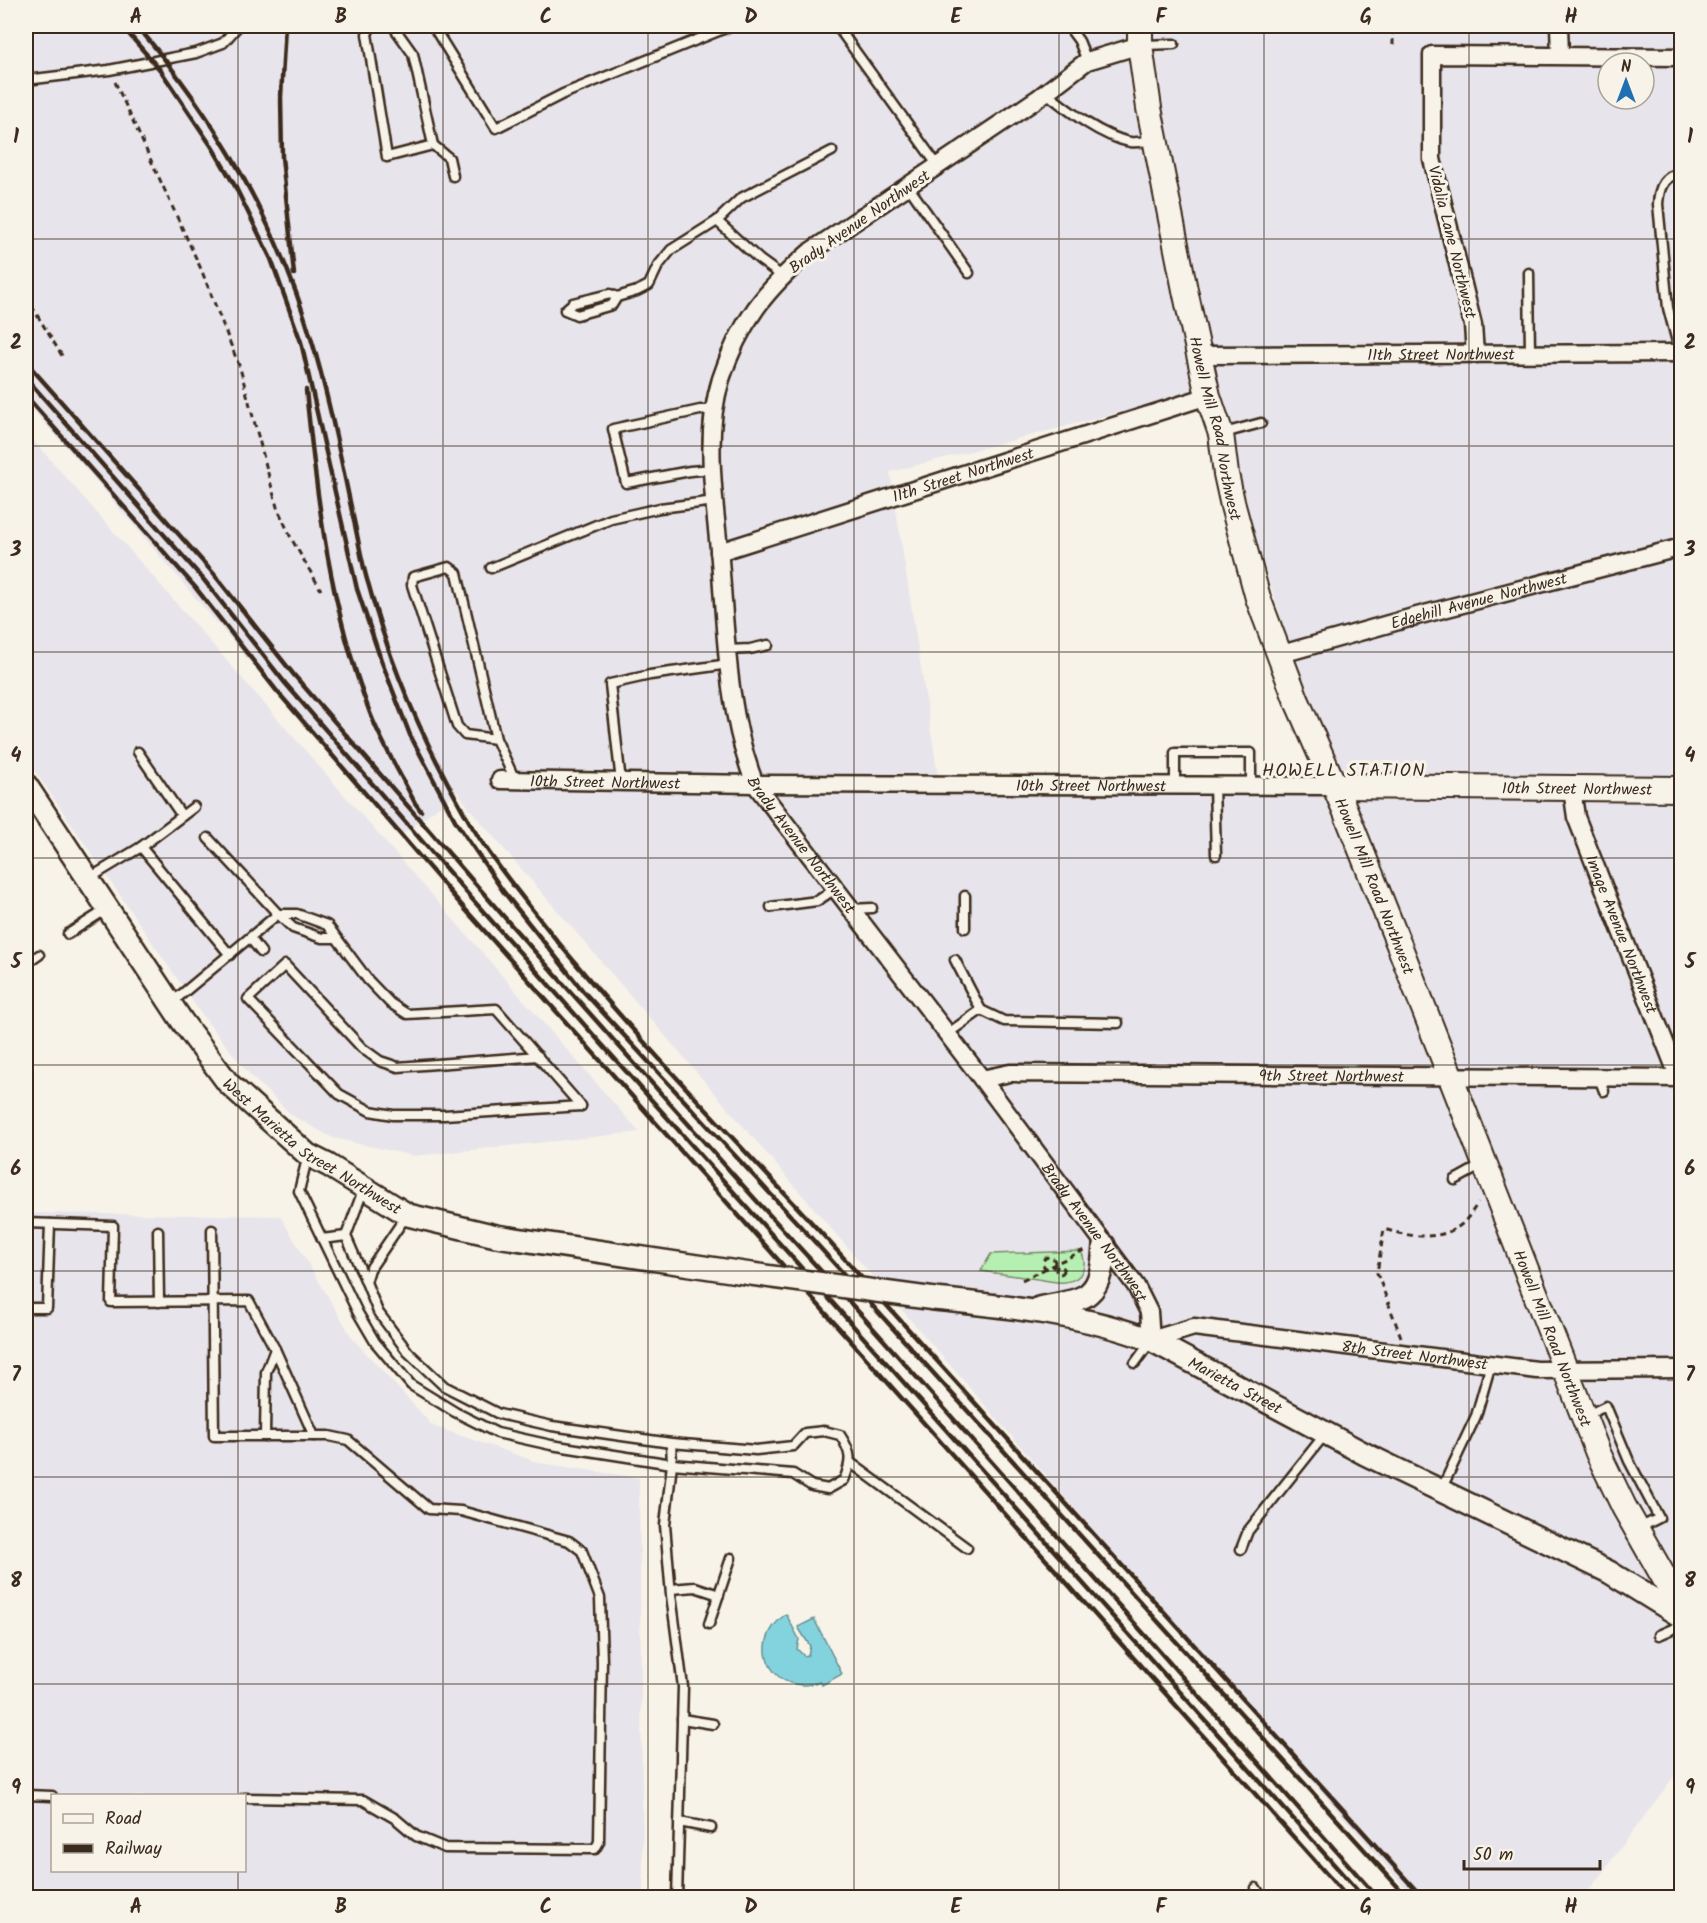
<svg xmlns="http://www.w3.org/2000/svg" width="1707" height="1923" viewBox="0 0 1707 1923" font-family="Kalam,sans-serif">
<rect width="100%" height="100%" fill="#f7f3e8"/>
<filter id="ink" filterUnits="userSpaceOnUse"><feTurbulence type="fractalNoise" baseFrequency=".0167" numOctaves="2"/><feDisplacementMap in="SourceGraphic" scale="12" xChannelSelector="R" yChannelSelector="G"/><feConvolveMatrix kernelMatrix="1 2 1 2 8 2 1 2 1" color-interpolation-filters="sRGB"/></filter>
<g filter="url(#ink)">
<g fill="#e7e4eb" fill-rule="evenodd">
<path d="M26,26H1681V1767L1584,1897H1413L848,1248L469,808L458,792L399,837L85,468L26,402ZM1608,63H1644V99H1608ZM1206,390L1335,781L938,776L890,472Z"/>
<polygon points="26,432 184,612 639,1132 414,1156 333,1138 293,1116 250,1075 202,1015 26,758"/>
<path d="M26,1213L280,1216L353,1339L433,1426L540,1463L639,1478L643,1897L26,1898ZM52,1796H244V1870H52Z"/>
</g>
<path fill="#b6efb2" stroke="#788c68" stroke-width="1.5" d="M1081,1251C1088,1265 1083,1280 1065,1282C1056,1283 1046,1280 1037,1279C1018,1276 1000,1274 981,1271L991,1254Z"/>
<path fill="#83d3df" stroke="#668f92" stroke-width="1.5" d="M786,1614L799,1639L797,1649L804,1656L808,1655L810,1646L798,1627L814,1619L842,1674L822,1685L820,1681C776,1700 743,1645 786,1614Z"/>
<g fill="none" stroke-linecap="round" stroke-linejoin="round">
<g stroke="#3b2a1e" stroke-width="13">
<g id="service">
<polyline points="371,26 367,34 387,157 433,145 413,54 393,26"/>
<polyline points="433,26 496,128 563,94 731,26"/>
<polyline points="837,26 938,166"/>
<polyline points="1068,26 1079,41 1087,61"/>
<polyline points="1143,45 1174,44"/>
<polyline points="26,80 109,70 196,53 223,43 238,26"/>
<path d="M1045,92C1069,111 1100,136 1130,142C1138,143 1146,141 1153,140"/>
<polyline points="433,145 449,158 453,176"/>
<polyline points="908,186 969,273"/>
<polyline points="717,221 741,198 832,151"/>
<polyline points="1529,273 1530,354"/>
<polyline points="617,297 612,305 577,315 565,310 573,303 610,294 617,297 637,291 649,285 658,266 671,250 717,221 760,260 782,276"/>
<path d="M1680,353L1668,308L1658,204C1659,187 1664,175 1682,173"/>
<polyline points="1224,433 1261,423"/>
<polyline points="713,469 690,471 626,483 613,429 700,410 714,410"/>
<polyline points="491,568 611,519 660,508 715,501"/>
<polyline points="727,650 750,649 768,645"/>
<polyline points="496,739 465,735 457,726 412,585 413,577 449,567 457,573 496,739 515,780"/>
<polyline points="138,752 182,816"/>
<polyline points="621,782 610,684 650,675 729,664"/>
<polyline points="1175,785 1175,753 1251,753 1251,785"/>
<polyline points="1214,785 1216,855"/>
<polyline points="208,838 278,914 293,928 322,938 336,938"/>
<polyline points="141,847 230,955"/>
<polyline points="88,879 141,847 194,807"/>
<polyline points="965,896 965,928"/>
<polyline points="771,907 817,901 835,889"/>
<polyline points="851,909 872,908"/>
<polyline points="68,934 107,909"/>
<polyline points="250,938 261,952"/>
<polyline points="26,964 39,955"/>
<polyline points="170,1004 278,914 297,914 327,925 368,980 390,1003 407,1014 496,1009 581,1106"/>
<polyline points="981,1010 1004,1021 1118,1023"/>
<polyline points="947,1034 981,1010 955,960"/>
<polyline points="538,1056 398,1067 380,1061 362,1048 285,965 248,999 339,1094 370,1111 393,1115 444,1115 581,1106"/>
<polyline points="1599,1078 1604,1091"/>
<path d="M308,1155L299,1191L358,1313L375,1342L411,1385L455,1412L497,1433L551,1445L672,1464L793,1474L812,1486L828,1489L844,1480C852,1461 852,1453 840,1435L824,1431L805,1433L793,1446L756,1450L671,1443L552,1426L499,1414L444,1386L408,1352L378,1312L366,1282L370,1269L406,1216"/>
<polyline points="1455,1180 1482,1165"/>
<polyline points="364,1188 346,1236 366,1282"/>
<polyline points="26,1223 113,1226 111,1302 249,1301 275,1349 314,1436 329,1436 348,1440 429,1509 461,1511 569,1541 582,1551 600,1598 602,1662 599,1842 595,1849 445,1848 416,1836 396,1819 363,1800 244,1798"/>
<polyline points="212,1230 214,1436 314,1436"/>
<polyline points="158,1231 159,1302"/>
<polyline points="322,1239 346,1236"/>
<polyline points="26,1308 47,1308 50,1224"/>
<polyline points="1135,1363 1151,1341"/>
<polyline points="1587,1415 1606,1406 1629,1461 1659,1518 1639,1528"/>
<polyline points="265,1436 266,1372 275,1349"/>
<polyline points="671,1443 672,1464 665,1525 671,1595 683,1687 677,1898"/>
<polyline points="851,1463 967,1548"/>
<polyline points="1441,1490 1476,1416 1491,1364"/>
<polyline points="1241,1549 1248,1531 1326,1433"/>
<polyline points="671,1589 695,1587 719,1595"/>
<polyline points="709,1624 731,1558"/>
<polyline points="1659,1635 1682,1625"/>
<polyline points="682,1719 713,1724"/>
<polyline points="26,1795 52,1796"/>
<polyline points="679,1822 711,1828"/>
<polyline points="1256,1888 1262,1898"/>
</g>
</g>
<g stroke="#3b2a1e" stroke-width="21">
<g id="minor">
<polyline points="1559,26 1560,55"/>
<path id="s1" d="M1140,45L1087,61L1037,99L811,251C766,289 739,323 721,379C703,436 715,502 720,560C726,634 727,714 755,784L982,1079L1136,1286L1149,1312L1151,1340L1194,1327L1537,1370L1682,1369"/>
<polyline points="1475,354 1473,325 1432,159 1432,55 1682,57"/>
<path id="s2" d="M1199,355L1682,353"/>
<path id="s3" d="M719,552L1208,396"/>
<path id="s4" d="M1278,655L1413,617L1682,547"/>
<path id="s5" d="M500,780L755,784L1334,786"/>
<path id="s6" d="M1572,789L1576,817L1679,1078"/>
<path id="s7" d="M982,1079L1010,1073L1682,1078"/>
</g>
</g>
<g stroke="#3b2a1e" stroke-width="26">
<g id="tertiary">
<path id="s8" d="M26,785L182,1021L228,1083L308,1155L328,1165L408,1215L496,1236L751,1274"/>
<path id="s9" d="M935,1299C1009,1307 1082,1314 1151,1340L1365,1454L1609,1572L1682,1617"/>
<path d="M1039,1308C1052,1305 1080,1302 1089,1293C1102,1282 1103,1260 1104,1245"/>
</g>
</g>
<g stroke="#3b2a1e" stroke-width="28">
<g id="secondary">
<path id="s10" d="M1140,26V45L1149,108L1185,290L1208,396L1221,434L1226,474L1233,506L1258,598L1296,699L1345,810L1399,945L1598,1453L1624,1507L1682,1609"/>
<path id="s11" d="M1334,786L1682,789"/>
</g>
</g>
<g stroke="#3b2a1e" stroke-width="3" stroke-dasharray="6 4.5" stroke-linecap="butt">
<polyline points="1393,45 1393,26"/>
<polyline points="115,82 201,269 240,368 277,507 291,538 321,590"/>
<polyline points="26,297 64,359"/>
<circle cx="1049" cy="1263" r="6"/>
<circle cx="1060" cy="1270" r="4"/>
<polyline points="1022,1280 1084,1250"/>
<path d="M1401,1337L1377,1273L1384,1229C1409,1237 1442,1242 1463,1223C1469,1217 1473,1210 1478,1203"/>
</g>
<use href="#service" stroke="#f7f3e8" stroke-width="8"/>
<use href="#minor" stroke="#f7f3e8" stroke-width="16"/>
<use href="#tertiary" stroke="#f7f3e8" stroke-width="21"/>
<use href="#secondary" stroke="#f7f3e8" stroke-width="24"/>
<g stroke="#3b2a1e" stroke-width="4.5">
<polyline points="122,26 161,71 212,147 235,186 271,259 301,342 357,589 381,660 410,735 456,822 503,891 583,991 813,1240 1408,1898"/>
<path d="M137,26C215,116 277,223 311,338C330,400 342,466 356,530C360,549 363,568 369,586C390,665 423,740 463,811C489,858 525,900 558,942C641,1044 734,1138 823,1235C1023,1455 1222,1677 1423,1898"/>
<polyline points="285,26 281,97 282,157 294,274"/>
<polyline points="26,362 213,573 294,675 512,926 755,1199 865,1319 1378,1898"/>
<polyline points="26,378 204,580 285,683 473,900 1364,1898"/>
<path d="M306,390C317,501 330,607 370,713C382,744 400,773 415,803L421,811"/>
<polyline points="26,396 195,587 276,690 464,908 1348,1898"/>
</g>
<g stroke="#3b2a1e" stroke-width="26" stroke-linecap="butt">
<polyline id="tertiary-bridge" points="751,1274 935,1299"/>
</g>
<use href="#tertiary-bridge" stroke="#f7f3e8" stroke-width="21"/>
</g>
</g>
<path fill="none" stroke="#3b2a1e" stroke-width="1.5" stroke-opacity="0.55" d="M238,26V1796M443,26V1898M648,26V1898M854,26V1898M1059,26V1898M1264,26V1898M1469,26V1898M26,239H1682M26,446H1682M26,652H1682M26,858H1682M26,1065H1682M26,1271H1682M26,1477H1682M26,1684H1682M238,1870V1898"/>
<g text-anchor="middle" stroke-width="6" stroke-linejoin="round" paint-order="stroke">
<g font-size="16" fill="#3b2a1e" stroke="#f7f3e8">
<text transform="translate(859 221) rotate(-35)" y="6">Brady Avenue Northwest</text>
<text transform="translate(1453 242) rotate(76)" y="6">Vidalia Lane Northwest</text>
<text dy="6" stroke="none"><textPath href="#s2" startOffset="242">11th Street Northwest</textPath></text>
<text dy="6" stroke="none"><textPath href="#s10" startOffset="410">Howell Mill Road Northwest</textPath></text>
<text dy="6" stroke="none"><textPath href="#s3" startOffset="256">11th Street Northwest</textPath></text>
<text dy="6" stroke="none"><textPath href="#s4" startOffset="208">Edgehill Avenue Northwest</textPath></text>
<text dy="6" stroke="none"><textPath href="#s5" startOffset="105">10th Street Northwest</textPath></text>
<text dy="6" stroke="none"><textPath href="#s5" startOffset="591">10th Street Northwest</textPath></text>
<text dy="6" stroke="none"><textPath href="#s11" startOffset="243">10th Street Northwest</textPath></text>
<text dy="6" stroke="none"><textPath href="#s1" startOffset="1036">Brady Avenue Northwest</textPath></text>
<text dy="6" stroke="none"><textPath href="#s10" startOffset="896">Howell Mill Road Northwest</textPath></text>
<text dy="6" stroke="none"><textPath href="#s6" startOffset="154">Image Avenue Northwest</textPath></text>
<text dy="6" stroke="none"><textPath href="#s7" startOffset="350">9th Street Northwest</textPath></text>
<text dy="6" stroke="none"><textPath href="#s8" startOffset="466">West Marietta Street Northwest</textPath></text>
<text dy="6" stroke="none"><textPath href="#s1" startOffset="1522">Brady Avenue Northwest</textPath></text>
<text dy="6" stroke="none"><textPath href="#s10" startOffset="1382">Howell Mill Road Northwest</textPath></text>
<text dy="6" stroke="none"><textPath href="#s1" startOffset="1914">8th Street Northwest</textPath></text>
<text dy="6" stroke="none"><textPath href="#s9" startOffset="316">Marietta Street</textPath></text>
</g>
<g font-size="18" letter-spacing="1.5" fill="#3b2a1e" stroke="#f7f3e8">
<text x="1344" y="776">HOWELL STATION</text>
</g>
</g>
<rect width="1707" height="1923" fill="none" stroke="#f7f3e8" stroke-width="66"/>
<rect x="51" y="1794" width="195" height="78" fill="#f7f3e8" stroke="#aca397" stroke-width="1.5"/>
<rect x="63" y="1814" width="30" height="9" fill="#f7f3e8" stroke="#aca397" stroke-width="1.5"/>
<text x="105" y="1824" font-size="18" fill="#3b2a1e">Road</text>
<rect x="63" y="1844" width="30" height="9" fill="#3b2a1e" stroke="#aca397" stroke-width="1.5"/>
<text x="105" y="1854" font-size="18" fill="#3b2a1e">Railway</text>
<g transform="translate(1626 81)"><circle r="28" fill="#f7f3e8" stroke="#aca397" stroke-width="1.5"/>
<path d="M0-4.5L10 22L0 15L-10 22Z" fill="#1f6fb2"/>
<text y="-9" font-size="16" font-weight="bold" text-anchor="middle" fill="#3b2a1e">N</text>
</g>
<path d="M1464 1860v9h136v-9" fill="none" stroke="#3b2a1e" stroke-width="3"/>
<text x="1473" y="1860" font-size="18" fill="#3b2a1e" stroke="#f7f3e8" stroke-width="4.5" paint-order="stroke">50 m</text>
<rect x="33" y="33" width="1641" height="1857" fill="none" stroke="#3b2a1e" stroke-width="2"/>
<g font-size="20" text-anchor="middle" font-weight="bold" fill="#3b2a1e">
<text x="136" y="23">A</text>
<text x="341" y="23">B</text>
<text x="546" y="23">C</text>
<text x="751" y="23">D</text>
<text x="956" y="23">E</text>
<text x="1161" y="23">F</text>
<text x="1366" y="23">G</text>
<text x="1571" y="23">H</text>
<text x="16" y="143">1</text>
<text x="1690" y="143">1</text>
<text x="16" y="349">2</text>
<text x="1690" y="349">2</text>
<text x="16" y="556">3</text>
<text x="1690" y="556">3</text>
<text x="16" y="762">4</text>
<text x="1690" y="762">4</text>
<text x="16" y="968">5</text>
<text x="1690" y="968">5</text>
<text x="16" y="1175">6</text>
<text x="1690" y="1175">6</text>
<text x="16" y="1381">7</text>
<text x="1690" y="1381">7</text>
<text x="16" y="1587">8</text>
<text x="1690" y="1587">8</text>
<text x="16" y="1794">9</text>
<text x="1690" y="1794">9</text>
<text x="136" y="1913">A</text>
<text x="341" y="1913">B</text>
<text x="546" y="1913">C</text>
<text x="751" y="1913">D</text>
<text x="956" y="1913">E</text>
<text x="1161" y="1913">F</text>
<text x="1366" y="1913">G</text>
<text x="1571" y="1913">H</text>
</g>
</svg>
